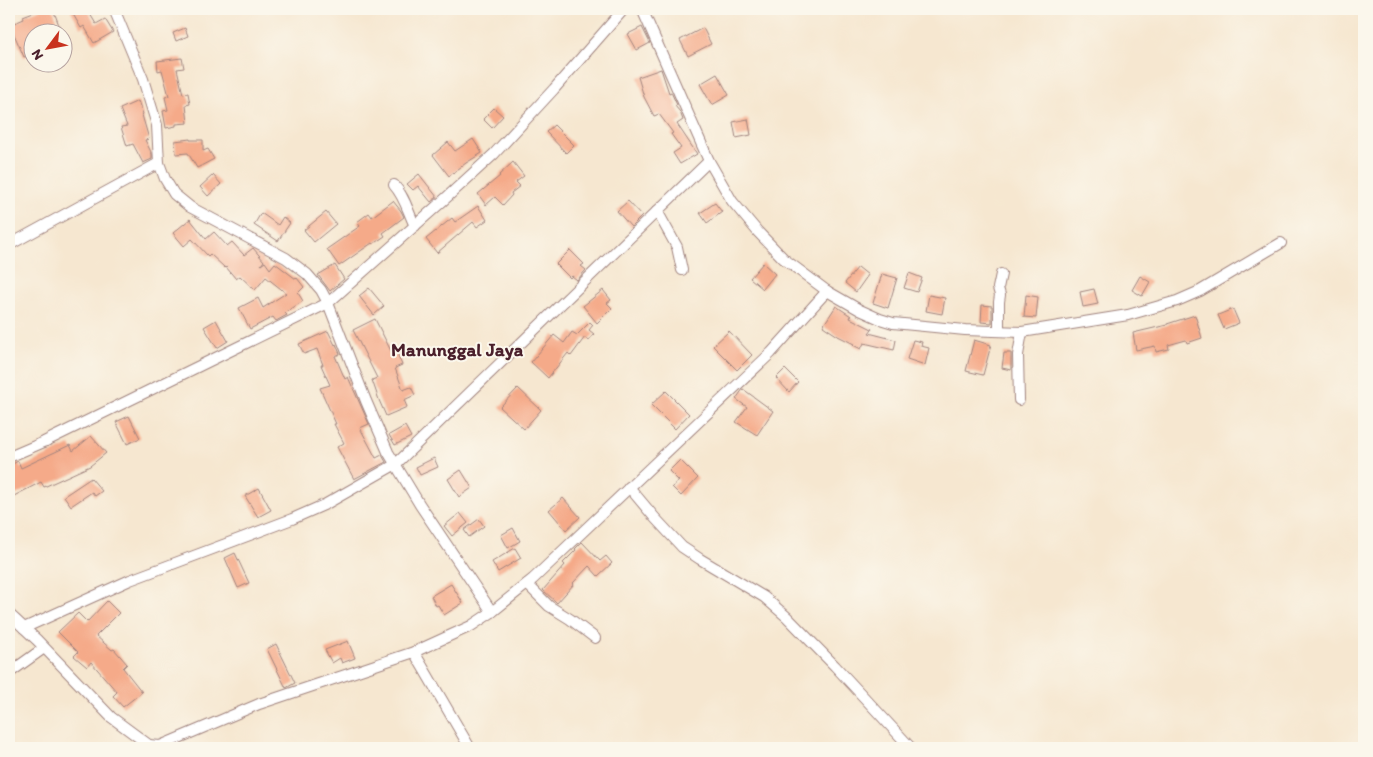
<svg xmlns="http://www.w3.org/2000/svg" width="1373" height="757" viewBox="0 0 1373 757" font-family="Itim,sans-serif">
<rect width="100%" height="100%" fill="#fbf7ec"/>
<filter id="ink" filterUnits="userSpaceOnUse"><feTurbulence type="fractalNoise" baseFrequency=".02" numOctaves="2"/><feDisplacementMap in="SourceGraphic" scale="10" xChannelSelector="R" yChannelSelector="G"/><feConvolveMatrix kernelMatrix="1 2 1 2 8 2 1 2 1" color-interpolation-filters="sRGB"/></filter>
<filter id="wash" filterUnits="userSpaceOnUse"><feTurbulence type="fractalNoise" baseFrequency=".0096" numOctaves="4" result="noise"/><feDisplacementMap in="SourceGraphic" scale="20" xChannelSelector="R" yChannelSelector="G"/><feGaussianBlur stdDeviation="1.12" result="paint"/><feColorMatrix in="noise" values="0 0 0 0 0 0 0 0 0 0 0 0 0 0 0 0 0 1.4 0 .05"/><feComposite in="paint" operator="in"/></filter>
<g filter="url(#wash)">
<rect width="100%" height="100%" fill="#f6e7d0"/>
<g id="blocks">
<g fill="#f5aa89">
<polygon points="41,9 53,9 60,28 47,32 32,32 32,38 28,40 32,54 24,57 10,25 24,19 23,16"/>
<polygon points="70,9 87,9 96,24 105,19 113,32 94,43 84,26 81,28"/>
<polygon points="642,27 650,43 637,50 628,34"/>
<polygon points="185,28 188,36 176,41 173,33"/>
<polygon points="703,28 711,44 688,56 680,40"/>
<polygon points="182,58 184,68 177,69 183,94 188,93 190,104 186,105 188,123 176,124 176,126 166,128 163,111 168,110 165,97 169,96 162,70 158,71 157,61"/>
<polygon points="661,69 669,93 671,92 677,105 675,106 680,112 683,120 677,124 697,154 680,164 673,153 681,148 671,134 673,133 659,114 654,116 644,97 638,77"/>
<polygon points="717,74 729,95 712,105 700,84"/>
<polygon points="138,101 143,114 142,115 149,139 145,140 152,154 152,159 143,163 133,144 127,146 121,127 127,126 120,109"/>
<polygon points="494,108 503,116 492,128 483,119"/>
<polygon points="748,119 751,135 736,138 733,122"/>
<polygon points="554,125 574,145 566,153 546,132"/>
<polygon points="190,139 190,140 203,140 203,151 208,149 214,159 197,168 188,153 176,154 175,141"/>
<polygon points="473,139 482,153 466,163 449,176 433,155 448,142 455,151"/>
<polygon points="513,162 524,176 516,182 520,186 511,193 512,195 503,205 495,197 486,205 478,194 500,176 499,175"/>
<polygon points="419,174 437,197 431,202 418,186 413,190 407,184"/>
<polygon points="213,175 221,184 208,196 200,187"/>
<polygon points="393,201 401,211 404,217 383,233 385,236 373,244 372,243 339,266 327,249 360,226 357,222 369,213 372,217"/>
<polygon points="628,201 642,216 631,227 617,211"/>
<polygon points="715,203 722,212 707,223 700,213"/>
<polygon points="478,206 487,220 477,227 473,222 437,253 426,239 452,218 455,222"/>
<polygon points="326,212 336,224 314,242 304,230"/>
<polygon points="261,213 278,225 283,217 290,223 278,241 254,225"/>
<polygon points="190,219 206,239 214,232 227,246 232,242 244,255 253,248 264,261 261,265 265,262 270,269 275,263 296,279 297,278 304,287 298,293 303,301 285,313 287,315 276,321 273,317 250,329 239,308 258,298 263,308 286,293 266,277 255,290 240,276 236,279 226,267 225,268 210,254 208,256 192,239 184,246 173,233"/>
<polygon points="570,250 584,264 581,266 586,270 577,280 572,276 570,278 556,264"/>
<polygon points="763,263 775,274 763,289 750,278"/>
<polygon points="335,265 344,279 330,291 318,275"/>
<polygon points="858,267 868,275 856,292 845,283"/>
<polygon points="909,273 922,278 917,292 904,288"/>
<polygon points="882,274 897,278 888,308 873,303"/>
<polygon points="1140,276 1150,282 1142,296 1132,290"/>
<polygon points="369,288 384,306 374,315 359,296"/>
<polygon points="1094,289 1098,304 1083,307 1080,292"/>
<polygon points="603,290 611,300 607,303 612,308 597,323 583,306"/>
<polygon points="929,295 945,298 942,314 926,311"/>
<polygon points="1026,295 1038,297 1036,318 1024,317"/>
<polygon points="982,305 992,306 992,323 981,322"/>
<polygon points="836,306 851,316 850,318 872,329 869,333 896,340 894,350 864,343 861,349 853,345 854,344 838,336 823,326"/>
<polygon points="1233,309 1239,323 1224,329 1218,315"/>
<polygon points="1195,315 1202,338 1187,343 1186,340 1168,345 1169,349 1156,352 1155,346 1136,350 1133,333 1167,325 1167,324"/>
<polygon points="375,319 391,351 395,349 402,365 395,368 403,390 411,387 415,395 404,400 407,407 386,416 379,400 372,380 377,378 353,330"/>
<polygon points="216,320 228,341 217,348 204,327"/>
<polygon points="590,322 593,325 589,330 594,334 588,341 585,337 571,356 568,353 548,378 531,362 554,335 564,343 572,332 577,335"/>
<polygon points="328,331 335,345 336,344 340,354 335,356 345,379 348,377 369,424 360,428 376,458 382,455 386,462 354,479 337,447 344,443 334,424 336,424 320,388 330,385 321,365 323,365 317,349 304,354 299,344"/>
<polygon points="729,331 752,355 737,370 713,346"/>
<polygon points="913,340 922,342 921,346 929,348 925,365 907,359"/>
<polygon points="974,340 991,345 983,375 966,371"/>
<polygon points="1004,353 1011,353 1011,370 1002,368"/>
<polygon points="785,369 798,382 789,392 776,378"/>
<polygon points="518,388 541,410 524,429 500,407"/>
<polygon points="743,389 773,411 757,435 736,422 747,407 736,399"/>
<polygon points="666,391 689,414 675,429 651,405"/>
<polygon points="129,416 140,438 127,444 116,422"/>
<polygon points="405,426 411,437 395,445 389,435"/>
<polygon points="91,436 106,453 90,466 44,487 41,482 12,497 9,490 9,466 18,461 21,468 70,445 73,451"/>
<polygon points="434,458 438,467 420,475 416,467"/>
<polygon points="680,460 698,478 681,496 672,487 679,481 669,471"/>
<polygon points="461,470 472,488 459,497 448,479"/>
<polygon points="91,478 102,491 95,496 92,492 71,506 64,496"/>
<polygon points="259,488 271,510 258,517 245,496"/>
<polygon points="563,498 580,517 566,530 549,510"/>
<polygon points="460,513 468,523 452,536 444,526"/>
<polygon points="479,519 484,526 469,537 464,530"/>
<polygon points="513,528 520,541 508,548 501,535"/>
<polygon points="582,542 600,561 606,556 612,563 598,576 589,566 573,583 574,584 557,603 543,590 565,565 563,563 576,550 575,549"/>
<polygon points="515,548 521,558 498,572 492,562"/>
<polygon points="235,553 249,583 238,588 225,558"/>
<polygon points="451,584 463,603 444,615 438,605 436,606 431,596"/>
<polygon points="107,601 119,613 96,636 112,650 114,649 127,664 123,668 142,692 123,707 113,696 117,692 91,662 87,667 74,656 78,652 58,632 78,613 87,622"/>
<polygon points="348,641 355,658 342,663 340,658 332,663 325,650"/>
<polygon points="276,644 295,683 286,688 267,649"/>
</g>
</g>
</g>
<g filter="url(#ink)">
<use href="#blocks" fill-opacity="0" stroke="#a0837e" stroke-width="1"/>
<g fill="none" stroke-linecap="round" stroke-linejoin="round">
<g stroke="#a0837e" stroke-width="12">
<g id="street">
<polyline points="114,9 143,79 157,125 159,163 165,179 174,194 190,207 286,258 307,274 321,290 328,303 366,401 388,452 420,505 492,612"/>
<polyline points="642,9 709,161 732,201 758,232 784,259 827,291 860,310 880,319 893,323 914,325 965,330 1022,332 1128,315 1177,301 1200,291 1281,243"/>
<polyline points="9,10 10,9"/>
<path d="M394,185C405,197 408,212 415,226"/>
<polyline points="657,211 677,247 682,270"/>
<polyline points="9,245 159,163"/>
<polyline points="999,331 999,302 1000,295 998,288 1001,274"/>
<polyline points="1019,400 1018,355 1022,332"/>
<polyline points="9,457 44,442 328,303 446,198 494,154 554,89 624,9"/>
<polyline points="629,487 655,518 682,547 700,559 764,597 787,617 835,666 911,748"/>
<polyline points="527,584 549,606 570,619 595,638"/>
<polyline points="9,614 37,640 111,717 149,745 149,748"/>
<polyline points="24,628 130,580 292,519 326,504 396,464 709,161"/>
<polyline points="414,652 470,748"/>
<polyline points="9,673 44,648"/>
<polyline points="149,745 160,746 259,704 414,652 471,626 492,612 533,579 771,353 827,291"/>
</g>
</g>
<use href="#street" stroke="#fff" stroke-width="10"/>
</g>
</g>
<g text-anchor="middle" stroke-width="4" stroke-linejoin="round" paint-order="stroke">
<g font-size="19" font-weight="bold" fill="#4a1f2b" stroke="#fbf7ec">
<text x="457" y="356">Manunggal Jaya</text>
</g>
</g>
<rect width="1373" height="757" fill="none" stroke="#fbf7ec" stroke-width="30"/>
<g transform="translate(48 48) rotate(238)"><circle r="24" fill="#fbf7ec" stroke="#b4a19f"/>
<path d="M0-4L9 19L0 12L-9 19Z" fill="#c8321e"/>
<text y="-8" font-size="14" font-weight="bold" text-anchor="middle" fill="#4a1f2b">N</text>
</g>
</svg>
